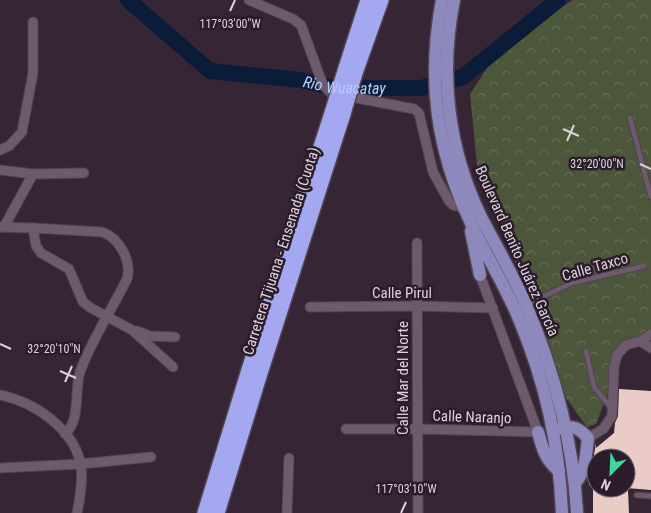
<svg xmlns="http://www.w3.org/2000/svg" width="651" height="513" viewBox="0 0 651 513" font-family="'Roboto Condensed',sans-serif">
<defs>
<pattern id="forest-crowns" width="20" height="18" patternUnits="userSpaceOnUse" patternTransform="scale(1.25)"><rect width="20" height="18" fill="#4c563a"/><path d="M2 6a3 3 0 1 1 6 0M12 15a3 3 0 1 1 6 0" fill="none" stroke="#656d56"/></pattern>
</defs>
<rect width="100%" height="100%" fill="#362635"/>
<polygon fill="url(#forest-crowns)" points="573,0 651,0 651,333 626,345 596,424 587,427 564,395 547,356 506,234 478,175 470,94 503,44"/>
<g fill="none" stroke-linecap="round" stroke-linejoin="round">
<path stroke="#0b1c38" stroke-width="16" id="s1" d="M128,0L210,71L300,80L331,87L375,88H421L463,77L558,0"/>
</g>
<g fill="#eacbc6">
<polygon points="619,389 651,391 651,490 626,488 626,458 596,458 596,486 589,485 596,443 596,448 614,433 615,423 618,416"/>
<polygon points="593,489 628,491 629,513 593,513"/>
</g>
<g fill="none" stroke-linecap="round" stroke-linejoin="round">
<g stroke="#534552" stroke-width="7">
<g id="service">
<polyline points="630,118 651,197"/>
<polyline points="527,304 572,283 644,266"/>
<polyline points="586,351 594,387 612,409"/>
<polyline points="637,495 651,496"/>
</g>
</g>
<g stroke="#534552" stroke-width="11">
<g id="minor">
<polyline points="249,0 293,19 301,25 323,85 331,93 414,109 419,113 433,172 449,201 453,205 464,208"/>
<polyline points="0,150 9,146 22,132 33,73 33,22"/>
<polyline points="0,170 33,174 84,173"/>
<polyline points="0,227 33,228 36,246 41,253 69,269 83,302 91,308 132,330 173,367"/>
<polyline points="4,227 33,174"/>
<path d="M33,228L102,232C120,238 132,262 127,279C112,309 91,341 80,372C74,392 81,420 65,434"/>
<polyline points="417,243 418,513"/>
<polyline points="310,307 417,306 493,308"/>
<polyline points="137,331 150,336 175,337"/>
<polyline points="640,341 651,348"/>
<path d="M0,395C34,402 75,429 81,466C83,482 80,498 77,513"/>
<polyline points="346,429 417,429 538,432 480,275"/>
<polyline points="588,438 603,429 612,416 614,367 617,355 626,345 640,341 651,334"/>
<polyline points="0,468 80,464 151,457"/>
<polyline points="287,513 289,458"/>
</g>
</g>
<g stroke="#534552" stroke-width="15">
<g id="primary">
<path d="M442,0C427,79 436,148 470,221C485,254 505,285 519,319C546,384 559,443 562,513"/>
<path d="M454,0C439,74 448,149 481,217C496,246 513,275 526,305C554,371 573,441 577,513"/>
<polyline points="471,231 480,275"/>
<path d="M560,428C573,425 579,428 588,438C586,454 586,470 576,482"/>
<path d="M538,432C543,450 545,459 559,471"/>
</g>
</g>
<g stroke="#534552" stroke-width="18">
<g id="motorway">
<polyline points="346,68 368,0"/>
<polyline points="355,73 381,0"/>
<polyline points="205,513 249,370 333,110"/>
<polyline points="217,513 260,373 343,114"/>
</g>
</g>
<use href="#service" stroke="#6d5a6c" stroke-width="4.5"/>
<use href="#minor" stroke="#6d5a6c" stroke-width="9"/>
<use href="#primary" stroke="#8d89bc" stroke-width="12"/>
<use href="#motorway" stroke="#a3a8f1" stroke-width="15"/>
<g stroke="#534552" stroke-width="18" stroke-linecap="butt">
<g id="motorway-bridge">
<polyline points="333,110 346,68"/>
<polyline points="343,114 355,73"/>
</g>
</g>
<use href="#motorway-bridge" stroke="#a3a8f1" stroke-width="15"/>
</g>
<path fill="none" stroke="#ddd2dc" stroke-width="2" d="M230,11L235,0M563,129L579,136M567,141L574,125M640,164L651,169M0,344L11,349M60,371L76,378M65,382L72,366M401,513L406,502"/>
<g text-anchor="middle" stroke-width="5" stroke-linejoin="round" paint-order="stroke">
<g font-size="15" fill="#ddd2dc" stroke="#2b1c2b">
<text transform="translate(281 251) rotate(-72)" y="5">Carretera Tijuana - Ensenada (Cuota)</text>
<text transform="translate(517 251) rotate(66)" y="5">Boulevard Benito Juárez García</text>
<text transform="translate(595 267) rotate(-16)" y="5">Calle Taxco</text>
<text x="402" y="298">Calle Pirul</text>
<text transform="translate(403 378) rotate(-90)" y="5">Calle Mar del Norte</text>
<text transform="translate(472 417) rotate(2)" y="5">Calle Naranjo</text>
</g>
<g font-size="16" font-style="italic" fill="#b1cdfb" stroke="#2b1c2b">
<text dy="6" stroke="none"><textPath href="#s1" startOffset="244">Rio Wuacatay</textPath></text>
</g>
</g>
<g font-size="12" text-anchor="middle" fill="#ddd2dc" stroke="#2b1c2b" stroke-width="5" stroke-linejoin="round" paint-order="stroke">
<text x="230" y="28">117°03'00"W</text>
<text x="597" y="168">32°20'00"N</text>
<text x="54" y="353">32°20'10"N</text>
<text x="406" y="493">117°03'10"W</text>
</g>
<g transform="translate(611 473) rotate(204)"><circle r="24" fill="#2b1c2b" stroke="#726572"/>
<path d="M0-4L9 19L0 12L-9 19Z" fill="#3fd4a2"/>
<text y="-8" font-size="14" font-weight="bold" text-anchor="middle" fill="#ddd2dc">N</text>
</g>
</svg>
